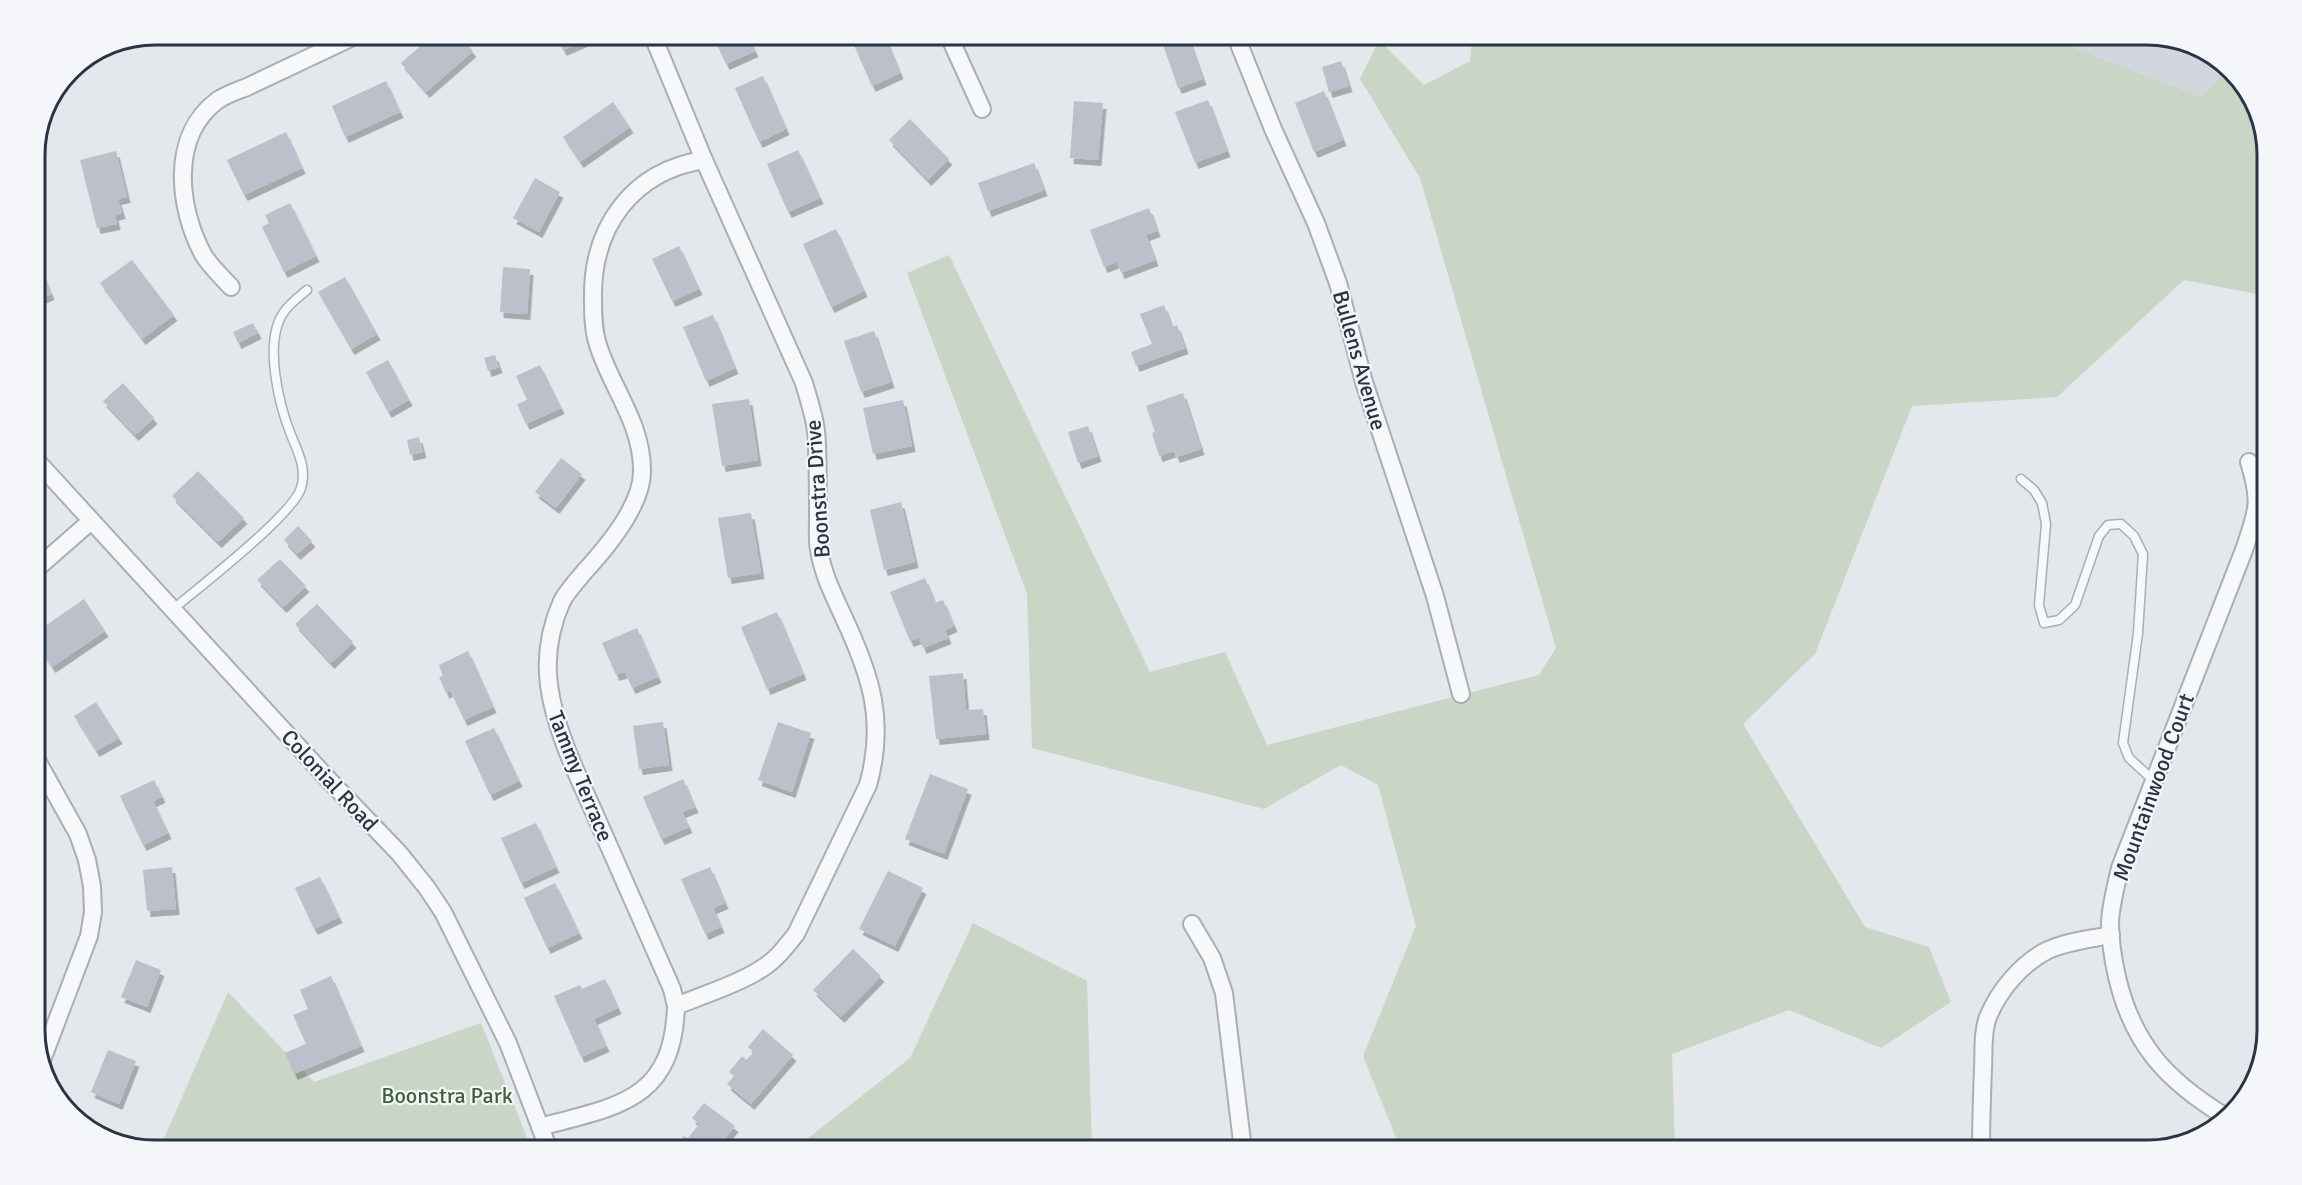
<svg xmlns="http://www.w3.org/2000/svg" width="2302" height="1185" viewBox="0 0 2302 1185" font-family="Signika,sans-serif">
<defs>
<filter id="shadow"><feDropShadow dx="3.5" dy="6" stdDeviation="0" flood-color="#0004"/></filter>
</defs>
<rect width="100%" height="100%" fill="#e4e7ec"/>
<polygon fill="#d2d6de" points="2041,35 2148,35 2201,47 2227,70 2201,97"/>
<g fill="#c9d6c5">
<polygon points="1472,35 2041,35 2201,97 2227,70 2247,88 2267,147 2267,296 2184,280 2057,397 1912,406 1815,654 1743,724 1865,927 1929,947 1951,1002 1881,1048 1789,1010 1672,1054 1675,1150 1401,1150 1363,1056 1416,926 1378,785 1341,765 1264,809 1032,748 1027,594 907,273 949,255 1150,672 1225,652 1267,745 1539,675 1556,648 1420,178 1360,79 1379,40 1424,85 1470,61"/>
<polygon points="973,923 1087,981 1092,1150 793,1150 910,1058"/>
<polygon points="228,992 314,1082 481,1023 532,1150 159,1150"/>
</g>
<g fill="#bbc0ca" filter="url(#shadow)">
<polygon points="434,34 458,34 473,51 426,92 401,63"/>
<polygon points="555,34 590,34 591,38 563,50"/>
<polygon points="712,34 747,34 755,51 726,64"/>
<polygon points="849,34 884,34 900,73 872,86"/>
<polygon points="1184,34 1187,34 1203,79 1178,88 1162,42"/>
<polygon points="1341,61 1349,86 1329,92 1322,67"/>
<polygon points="763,76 786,129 759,142 735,88"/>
<polygon points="386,81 400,112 345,137 332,106"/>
<polygon points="1324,91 1343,140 1314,152 1295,103"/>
<polygon points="1208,100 1227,151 1195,163 1175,112"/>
<polygon points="1074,101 1103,103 1098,160 1070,158"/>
<polygon points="613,102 630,127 580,162 563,137"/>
<polygon points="910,119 949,159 928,180 889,140"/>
<polygon points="286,132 302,168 244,195 227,160"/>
<polygon points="798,150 820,198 788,212 767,164"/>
<polygon points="116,151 127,197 118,199 122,213 115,215 117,224 97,228 80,160"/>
<polygon points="1034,163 1044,190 988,211 978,183"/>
<polygon points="535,178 560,192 539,232 513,218"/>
<polygon points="290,203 316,256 284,272 262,227 269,223 265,215"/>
<polygon points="1149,208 1157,231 1146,235 1155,260 1121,273 1117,262 1104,267 1090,230"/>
<polygon points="836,229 864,291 831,307 803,244"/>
<polygon points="679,246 699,289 672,301 652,259"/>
<polygon points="35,255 51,294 35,301"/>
<polygon points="132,260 174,315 142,339 100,283"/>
<polygon points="503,267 530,269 527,314 500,312"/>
<polygon points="345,277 377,334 351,349 318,292"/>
<polygon points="1164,305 1172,327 1177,325 1185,348 1136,366 1131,352 1152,344 1140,314"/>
<polygon points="713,315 735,368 706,381 683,327"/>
<polygon points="253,323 258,333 238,343 233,332"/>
<polygon points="874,331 891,382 861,392 844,341"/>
<polygon points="495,355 499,367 488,371 484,358"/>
<polygon points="388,360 409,400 388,412 366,372"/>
<polygon points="540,365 561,408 526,424 517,404 527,400 516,376"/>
<polygon points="123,383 154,418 135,435 103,401"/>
<polygon points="1183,393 1201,449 1176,457 1174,451 1159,456 1152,433 1155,432 1146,406"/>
<polygon points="749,399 758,460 722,466 712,404"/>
<polygon points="903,400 912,446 873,454 863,408"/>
<polygon points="1088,426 1098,456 1078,463 1068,432"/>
<polygon points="419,437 423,452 410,455 407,440"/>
<polygon points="561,458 582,474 556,508 535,492"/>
<polygon points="198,471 244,518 218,542 172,496"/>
<polygon points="901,502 915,562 884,570 870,510"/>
<polygon points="751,513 761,573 728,578 718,518"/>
<polygon points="298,526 312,541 297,554 284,540"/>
<polygon points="280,559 306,586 283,607 257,580"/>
<polygon points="925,578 935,603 943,600 954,626 945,630 948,638 923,648 919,638 910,641 890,592"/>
<polygon points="84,599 105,631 52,667 35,642 35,633"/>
<polygon points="317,604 353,642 331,663 295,624"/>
<polygon points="777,612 803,674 767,689 741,627"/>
<polygon points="637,628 658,677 632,688 625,672 616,675 602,643"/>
<polygon points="468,651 493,707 464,720 450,690 446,693 439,677 443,676 439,665"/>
<polygon points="963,673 966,710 983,709 986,734 936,739 929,676"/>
<polygon points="96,702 119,738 96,751 74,716"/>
<polygon points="663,722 669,765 639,769 633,726"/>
<polygon points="778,722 811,733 792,792 758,780"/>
<polygon points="494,728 519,781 490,795 465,741"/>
<polygon points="930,774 968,789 944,854 905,839"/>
<polygon points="683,779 695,807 682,812 689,827 661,839 643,797"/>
<polygon points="154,780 162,797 153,801 168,833 143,845 120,796"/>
<polygon points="536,823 556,867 521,883 501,838"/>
<polygon points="172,867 176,909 147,911 143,870"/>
<polygon points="710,867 725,903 713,908 721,927 705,934 681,879"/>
<polygon points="888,871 923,888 895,946 859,929"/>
<polygon points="320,877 339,917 314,929 295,888"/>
<polygon points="555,883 579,933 547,948 524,898"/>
<polygon points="853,949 881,976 841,1017 813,990"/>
<polygon points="136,960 161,970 147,1007 121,997"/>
<polygon points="331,976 361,1046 294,1074 285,1053 306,1044 293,1015 308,1009 300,990"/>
<polygon points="605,979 618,1008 594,1019 606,1046 581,1057 554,996 580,985 582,989"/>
<polygon points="763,1029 793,1055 751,1104 727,1084 734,1076 729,1072 742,1056 746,1060 754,1052 748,1047"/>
<polygon points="108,1050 136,1061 119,1104 91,1092"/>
<polygon points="704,1103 735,1126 716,1150 673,1150 684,1136 688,1138 699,1124 692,1118"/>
</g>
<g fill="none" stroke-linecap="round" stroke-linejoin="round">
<g stroke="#a9aeb7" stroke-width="11">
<g id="service">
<polyline points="2021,479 2034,490 2042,503 2046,524 2039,605 2044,623 2059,620 2075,605 2099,536 2108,525 2121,524 2134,536 2143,554 2138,633 2123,743 2129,758 2153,780"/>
<path d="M172,610C198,588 293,515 301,488C307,469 298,452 291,435C279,405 263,341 284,312C290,303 300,296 307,290"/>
</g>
</g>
<g stroke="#a9aeb7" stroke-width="20">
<g id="minor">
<polyline points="948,34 982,109"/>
<polyline points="1235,34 1273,129 1316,223 1338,283 1364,382 1435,596 1461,694"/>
<path d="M231,287C222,277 211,267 204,256C178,209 169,136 218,100C227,94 237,91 247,87L359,34"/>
<polyline points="35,459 327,778 399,853 427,888 443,912 508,1043 549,1150"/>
<polyline points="35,570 91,521"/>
<polyline points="35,757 78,834 87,860 92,886 93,912 89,936 42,1060"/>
<polyline points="1192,924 1212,958 1224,993 1243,1150"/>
<path d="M676,1006L672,989C647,932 622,876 597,819C578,776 555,731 549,685C545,655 550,628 562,601C568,590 577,581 585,571C608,546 643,504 642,470C642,423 611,387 598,345C593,330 593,313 593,298C592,226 633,171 704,160"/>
<path d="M2226,1117C2167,1081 2133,1045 2117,977C2113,959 2110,941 2110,922C2111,904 2116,886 2120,868L2244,550C2257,511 2262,503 2249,462"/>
<path d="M540,1127C618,1106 673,1101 676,1006C703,995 744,982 767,965C779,957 787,945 796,934L868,785C886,721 871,676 844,618C834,596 823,575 819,550C817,540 818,529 818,519C818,494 818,470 817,446C817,424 810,404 804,383L704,160L652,34"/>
<path d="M1981,1150C1981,1123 1982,1095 1983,1068C1984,1052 1982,1032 1988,1017C1999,990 2022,963 2048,950C2068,941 2090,939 2111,935"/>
</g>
</g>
<use href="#service" stroke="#f7f8fa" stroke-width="8"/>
<use href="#minor" stroke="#f7f8fa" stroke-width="16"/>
</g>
<g text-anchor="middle" stroke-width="4.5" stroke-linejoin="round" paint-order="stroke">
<g font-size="22" fill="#2b3445" stroke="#f4f6f9">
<text transform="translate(1360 360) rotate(74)" y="8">Bullens Avenue</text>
<text transform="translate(817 489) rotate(-94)" y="8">Boonstra Drive</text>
<text transform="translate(581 776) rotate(68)" y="8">Tammy Terrace</text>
<text transform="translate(330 780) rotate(47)" y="8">Colonial Road</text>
<text transform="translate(2153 787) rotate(-70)" y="8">Mountainwood Court</text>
</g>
<g font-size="22" fill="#3f6138" stroke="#f4f6f9">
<text x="447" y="1103">Boonstra Park</text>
</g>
</g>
<path d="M0 0H2302V1185H0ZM155 45H2147A110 110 0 0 1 2257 155V1030A110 110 0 0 1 2147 1140H155A110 110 0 0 1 45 1030V155A110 110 0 0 1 155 45Z" fill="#f4f6f9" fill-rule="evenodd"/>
<path fill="none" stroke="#2b3445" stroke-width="3" d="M155 45H2147A110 110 0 0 1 2257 155V1030A110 110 0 0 1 2147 1140H155A110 110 0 0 1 45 1030V155A110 110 0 0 1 155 45Z"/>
</svg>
